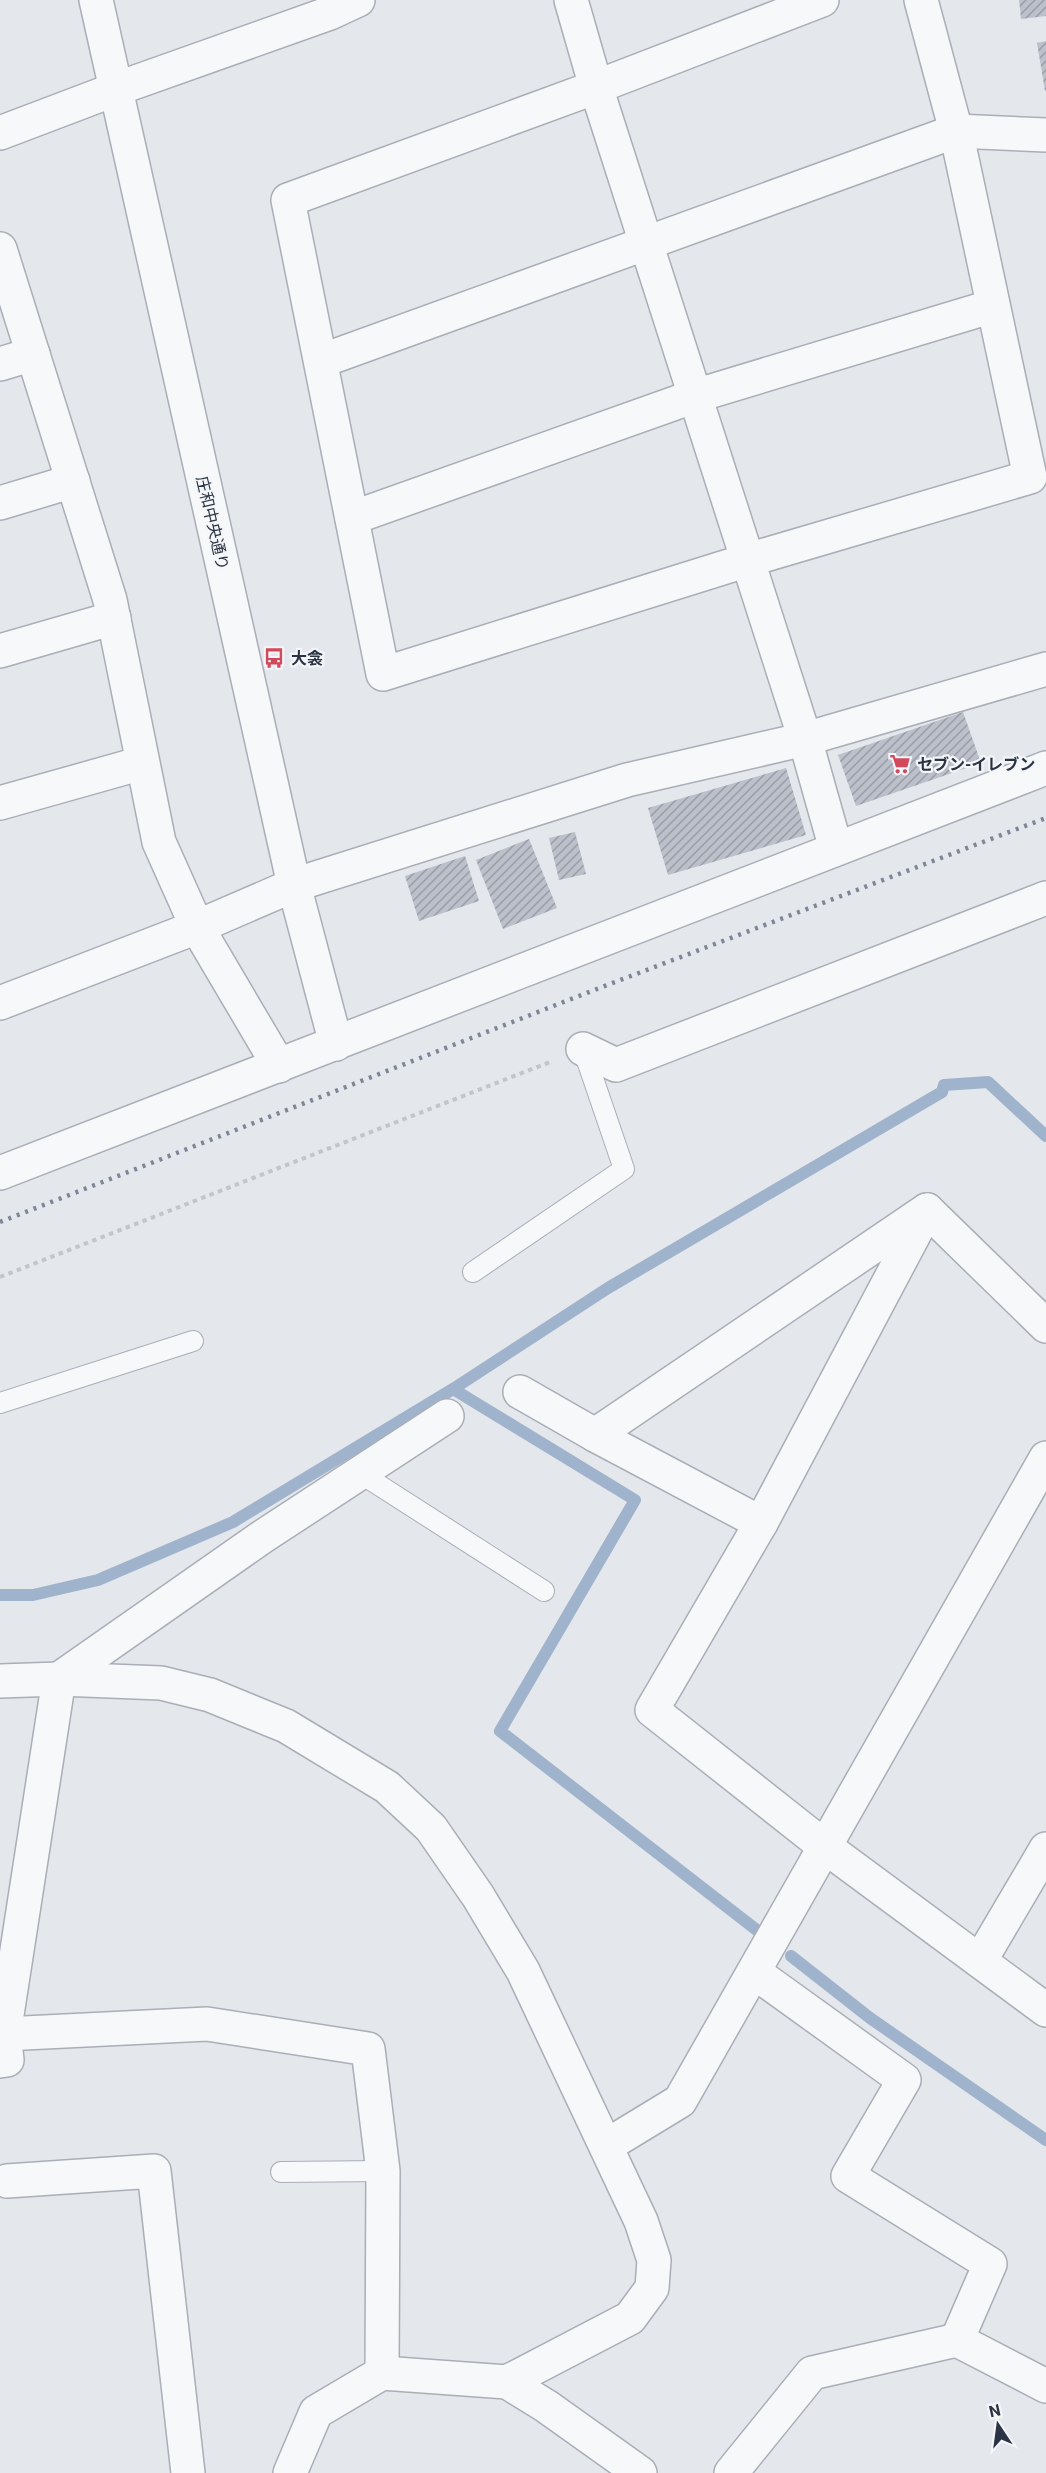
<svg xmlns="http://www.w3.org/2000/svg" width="1046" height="2473" viewBox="0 0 1046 2473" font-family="Roboto,'Noto Sans JP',sans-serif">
<defs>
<pattern id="building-hatch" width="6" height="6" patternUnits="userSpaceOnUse" patternTransform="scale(1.5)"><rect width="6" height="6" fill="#bbc0ca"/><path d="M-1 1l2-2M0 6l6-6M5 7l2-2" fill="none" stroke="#989da6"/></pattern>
</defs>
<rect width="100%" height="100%" fill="#e4e7ec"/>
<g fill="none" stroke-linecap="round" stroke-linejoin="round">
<g stroke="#9fb4cc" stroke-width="12">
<polyline points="453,1389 635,1500 500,1731 758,1931"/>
<polyline points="0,1595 33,1595 98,1580 233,1522 453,1389 608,1288 942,1092 944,1085 988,1082 1046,1136"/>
<polyline points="791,1956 870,2018 1046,2140"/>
</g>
</g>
<g fill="url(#building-hatch)">
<polygon points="1019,0 1046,0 1046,16 1021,19"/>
<polygon points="1046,41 1046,90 1045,91 1037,43"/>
<polygon points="963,712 981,763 856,806 838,755"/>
<polygon points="786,768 806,835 668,875 648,808"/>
<polygon points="575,832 586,874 559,880 549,838"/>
<polygon points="529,839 557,908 503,929 476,860"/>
<polygon points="465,856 479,901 419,921 405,876"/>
</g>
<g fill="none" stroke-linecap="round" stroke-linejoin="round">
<g stroke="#a9aeb7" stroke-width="22">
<g id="service">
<polyline points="473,1272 624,1169 583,1049"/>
<polyline points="0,1403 193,1341"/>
<polyline points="360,1473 544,1591"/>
<polyline points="281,2172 383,2171"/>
</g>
</g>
<g stroke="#a9aeb7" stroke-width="36">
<g id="minor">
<polyline points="571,0 596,87 805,739 836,849"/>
<polyline points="822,0 596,87 288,200 383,674 748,560 1030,477 956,131 921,0"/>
<polyline points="0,133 116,89 330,13 358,0"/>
<polyline points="0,249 110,600 159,842 197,927 279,1066"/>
<polyline points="321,361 956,131 1046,135"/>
<polyline points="0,364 33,354"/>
<polyline points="0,503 73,481"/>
<polyline points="352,518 695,396 993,306"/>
<polyline points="0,651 114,618"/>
<polyline points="0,803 142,763"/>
<polyline points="0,1003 197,927 294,885 627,780 805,739 1046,669"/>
<polyline points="583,1049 616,1065 1046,898"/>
<polyline points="927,1210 761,1523 652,1710 824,1846 1046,2010"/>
<polyline points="520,1392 595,1435"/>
<polyline points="761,1523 595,1435 927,1210 1046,1326"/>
<polyline points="0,1681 59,1679 161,1683 210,1695 286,1726 387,1787 431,1828 478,1896 523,1971 641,2221 654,2260 652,2288 630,2318 507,2382"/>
<polyline points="980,1961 1046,1849"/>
<polyline points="754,1972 904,2080 848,2176 990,2264 957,2340"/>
<polyline points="0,2061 7,2060 4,2034"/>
<polyline points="606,2146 680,2101 1046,1458"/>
<polyline points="7,2181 154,2171 188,2473"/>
<polyline points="382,2373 383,2171 368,2049 207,2024 4,2034 59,1679 262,1537 447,1416"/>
<polyline points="290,2473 316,2412 382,2373 507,2382 546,2406 640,2473"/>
<polyline points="731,2473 812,2373 957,2340 1046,2386"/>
</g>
</g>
<g stroke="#a9aeb7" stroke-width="36">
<g id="tertiary">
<polyline points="96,0 294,885 336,1044"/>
<polyline points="0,1173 1046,768"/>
</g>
</g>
<polyline stroke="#c2c5cb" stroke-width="4" stroke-dasharray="4.5 4.5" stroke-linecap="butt" points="0,1277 550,1062"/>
<use href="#service" stroke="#f7f8fa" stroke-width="20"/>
<use href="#minor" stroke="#f7f8fa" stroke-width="33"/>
<use href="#tertiary" stroke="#f7f8fa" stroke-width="33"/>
<polyline stroke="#7d8696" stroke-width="4.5" stroke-dasharray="3 6" stroke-linecap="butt" points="0,1222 602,987 1046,818"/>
</g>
<defs>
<g id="bus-bare" transform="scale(1.62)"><path d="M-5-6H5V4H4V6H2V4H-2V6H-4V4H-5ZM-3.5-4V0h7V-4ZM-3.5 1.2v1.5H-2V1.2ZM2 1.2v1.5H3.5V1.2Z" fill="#d1495b" stroke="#f4f6f9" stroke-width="2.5" paint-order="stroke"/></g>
<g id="supermarket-bare" transform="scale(1.62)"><path d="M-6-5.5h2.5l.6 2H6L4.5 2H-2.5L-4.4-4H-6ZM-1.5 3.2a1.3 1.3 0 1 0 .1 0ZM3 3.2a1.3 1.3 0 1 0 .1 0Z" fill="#d1495b" stroke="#f4f6f9" stroke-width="2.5" paint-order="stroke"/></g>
</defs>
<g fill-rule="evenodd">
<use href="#bus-bare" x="274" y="658"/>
<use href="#supermarket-bare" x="900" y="764"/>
</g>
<g text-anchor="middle" stroke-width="4.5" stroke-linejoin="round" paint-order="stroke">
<g font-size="16" fill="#2b3445" stroke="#f4f6f9">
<text transform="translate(213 523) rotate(77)" y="6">庄和中央通り</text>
</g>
<g font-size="16" font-weight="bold" fill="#2b3445" stroke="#f4f6f9" text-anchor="start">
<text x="291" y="664">大衾</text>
<text x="917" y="770">セブン-イレブン</text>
</g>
</g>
<g transform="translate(998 2425) rotate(347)" stroke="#f4f6f9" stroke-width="4.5" paint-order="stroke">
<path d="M0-4.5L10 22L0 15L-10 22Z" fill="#2b3445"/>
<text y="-9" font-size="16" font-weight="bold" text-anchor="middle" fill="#2b3445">N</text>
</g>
</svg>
